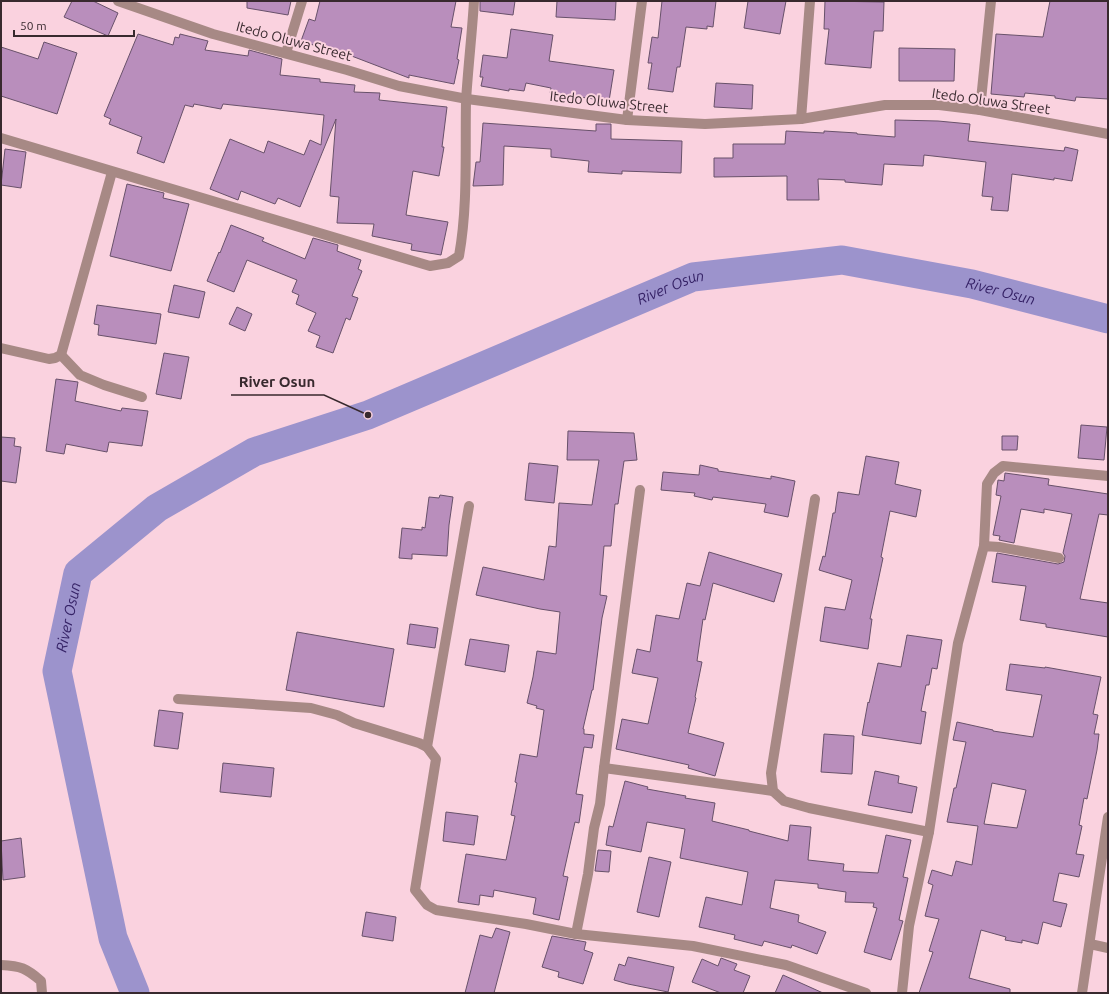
<svg xmlns="http://www.w3.org/2000/svg" width="1109" height="994" viewBox="0 0 1109 994" font-family="Ubuntu,sans-serif">
<rect width="100%" height="100%" fill="#fad2df"/>
<g fill="none" stroke-linecap="round" stroke-linejoin="round">
<path stroke="#9c93cc" stroke-width="29" id="s1" d="M135,993L113,938L57,671L78,573L157,508L254,452L368,415L693,277L842,260L972,284L1108,319"/>
</g>
<g fill="#b98ebc" stroke="#68516a" fill-rule="evenodd">
<polygon points="72,1 93,1 118,13 108,36 64,17"/>
<polygon points="247,1 291,1 288,15 247,8"/>
<polygon points="320,1 456,1 451,27 462,28 457,59 459,60 454,84 409,75 409,78 336,50 335,52 301,41 309,19 315,21"/>
<polygon points="480,1 515,1 513,15 480,11"/>
<polygon points="557,1 616,1 615,20 556,17"/>
<polygon points="662,1 716,1 713,27 707,26 707,29 686,27 680,67 677,67 673,92 648,89 652,63 648,63 652,37 658,38"/>
<polygon points="748,1 786,1 780,34 744,28"/>
<polygon points="825,1 884,2 883,31 874,31 871,68 825,64 829,29 824,29"/>
<polygon points="1050,1 1108,1 1108,99 1076,97 1075,101 1055,98 1055,96 1025,93 1024,97 991,94 996,34 1043,37"/>
<polygon points="511,29 553,35 549,61 614,70 609,101 550,93 551,88 526,83 524,91 509,89 509,91 481,86 483,77 480,77 483,55 507,58"/>
<polygon points="138,34 173,45 175,37 179,38 180,34 208,41 205,50 248,56 249,50 282,59 280,75 320,79 320,82 355,85 354,92 380,93 379,100 447,107 442,147 444,147 439,176 413,171 406,215 448,222 441,255 411,250 412,244 372,236 374,224 337,223 339,197 330,196 336,119 300,207 278,198 275,204 241,191 238,200 210,189 230,139 264,153 268,141 304,155 310,140 321,145 324,115 223,104 221,109 194,104 193,107 185,105 164,163 137,153 142,137 109,124 111,119 104,116"/>
<polygon points="44,42 77,53 57,114 1,96 1,47 38,59"/>
<polygon points="899,48 955,49 954,81 899,81"/>
<polygon points="716,83 753,85 752,109 714,107"/>
<polygon points="895,120 938,121 970,124 968,141 1064,151 1065,147 1078,150 1072,181 1054,178 1054,180 1012,174 1008,211 991,210 993,197 982,196 986,162 924,155 923,166 884,164 882,185 845,182 845,180 818,179 819,200 787,200 787,176 714,177 714,158 733,158 733,144 785,144 786,131 824,133 824,131 857,133 857,134 895,137"/>
<polygon points="483,123 596,131 596,124 611,124 611,139 682,141 681,173 622,171 622,174 588,172 589,161 551,157 551,149 504,146 503,185 473,186 476,162 480,162"/>
<polygon points="5,149 26,152 21,188 1,185"/>
<polygon points="127,184 164,193 163,198 189,204 171,271 110,256"/>
<polygon points="231,225 264,238 262,241 305,259 313,238 338,245 337,251 361,260 358,269 362,271 352,296 358,298 350,320 346,318 333,353 316,347 320,336 308,331 316,313 296,304 299,295 292,292 297,280 247,260 234,292 207,281 219,252 220,253"/>
<polygon points="174,285 205,292 199,318 168,312"/>
<polygon points="97,305 161,314 156,344 98,335 99,325 94,324"/>
<polygon points="237,307 252,314 245,331 229,324"/>
<polygon points="164,353 189,357 181,399 156,394"/>
<polygon points="56,379 78,382 75,401 121,411 122,408 148,411 142,446 109,442 107,452 66,444 64,454 46,451"/>
<polygon points="1081,425 1107,427 1104,460 1078,458"/>
<polygon points="568,431 634,433 637,460 624,461 618,504 615,504 611,546 604,546 600,595 607,596 602,618 593,690 592,690 583,729 584,729 584,734 594,735 592,748 584,747 576,794 583,795 579,823 575,822 563,876 568,877 559,920 533,914 536,898 494,890 493,897 480,895 479,905 458,902 466,854 506,860 515,816 511,815 517,783 515,782 520,754 537,757 544,710 536,708 537,706 527,703 533,677 537,651 556,654 560,612 540,609 476,595 483,567 544,580 549,546 556,547 559,503 592,505 599,460 567,460"/>
<polygon points="1002,436 1018,436 1017,450 1002,450"/>
<polygon points="1,437 15,438 14,446 21,447 16,483 1,481"/>
<polygon points="866,456 899,462 895,484 921,490 916,517 890,511 881,557 883,558 870,619 872,619 868,649 820,641 825,607 845,610 852,580 819,570 823,556 825,557 833,513 835,513 838,492 859,495"/>
<polygon points="529,463 558,466 554,503 525,500"/>
<polygon points="700,465 718,469 718,471 771,479 771,476 795,481 788,517 764,512 766,504 713,497 712,500 694,496 695,493 661,490 663,472 699,475"/>
<polygon points="1005,473 1049,479 1048,485 1108,494 1108,515 1099,514 1080,599 1108,603 1108,637 1046,627 1046,624 1020,620 1026,586 992,582 997,553 1058,564 1064,562 1065,556 1063,553 1072,514 1044,509 1044,513 1021,509 1014,543 999,540 1000,536 993,535 1001,496 996,495 998,480 1004,481"/>
<polygon points="440,495 453,497 449,525 447,556 412,554 412,559 399,558 402,528 422,530 422,527 425,528 429,497 439,498"/>
<polygon points="709,552 782,574 774,602 713,583 705,620 703,619 697,661 702,662 695,697 696,698 688,733 724,743 715,776 688,768 689,765 616,749 622,719 648,724 658,678 632,673 637,649 650,652 656,615 679,619 687,583 700,586"/>
<polygon points="410,624 438,628 435,648 407,644"/>
<polygon points="297,632 394,649 384,707 286,690"/>
<polygon points="907,635 942,640 937,669 932,668 929,685 926,685 921,711 926,712 921,744 862,735 868,702 869,703 878,663 901,667"/>
<polygon points="470,639 509,645 505,672 465,665"/>
<path d="M1010,664L1045,668V667L1101,677L1093,714L1098,715L1094,734H1099L1097,750L1087,799L1084,798L1079,825L1082,826L1076,854L1084,855L1079,877L1059,873L1053,901L1067,904L1061,927L1043,922L1038,944L1022,940V943L1005,940L1006,937L981,930L969,978L1010,989V993H919L933,952L929,951L939,919L925,916L933,885L928,883L932,870L952,876L956,861L972,865L978,826L947,822L954,788H956L966,742L953,740L957,722L993,730V731L1033,737L1042,695L1006,690ZM992,783L1026,790L1017,828L984,824Z"/>
<polygon points="159,710 183,713 178,749 154,746"/>
<polygon points="824,734 854,736 852,774 821,772"/>
<polygon points="223,763 274,768 271,797 220,792"/>
<polygon points="875,771 899,776 898,783 917,787 912,813 868,805"/>
<polygon points="625,781 648,787 647,789 686,796 685,798 715,803 712,821 749,830 749,831 788,841 790,825 811,827 808,860 844,864 843,871 878,873 886,835 911,840 903,877 908,878 899,920 903,921 891,960 864,952 877,908 873,907 874,903 845,902 846,892 818,888 818,884 775,880 770,908 799,915 798,922 826,932 817,954 792,945 791,948 764,941 762,946 734,939 735,935 699,927 706,897 742,905 748,872 680,858 685,829 647,822 641,852 606,845 609,826 613,827"/>
<polygon points="446,812 478,816 474,845 443,841"/>
<polygon points="21,838 25,877 3,880 1,841"/>
<polygon points="598,850 611,851 609,872 595,871"/>
<polygon points="649,857 671,862 659,917 637,912"/>
<polygon points="366,912 396,917 393,941 362,936"/>
<polygon points="496,928 510,932 494,993 465,993 480,935 492,938"/>
<polygon points="552,936 586,942 584,950 593,953 583,984 558,977 559,972 542,967"/>
<polygon points="628,957 674,967 668,992 628,984 614,980 619,964 625,966"/>
<polygon points="721,958 737,964 734,970 750,976 743,993 721,993 692,982 702,959 718,966"/>
<polygon points="783,975 823,993 775,993"/>
</g>
<g fill="none" stroke-linecap="round" stroke-linejoin="round">
<g stroke="#a78985" stroke-width="10">
<polyline points="118,1 213,34 347,70 399,86 467,99 627,120 705,124 801,119 885,105 939,105 980,110 1108,134"/>
<polyline points="286,53 302,1"/>
<polyline points="980,110 991,1"/>
<polyline points="801,119 810,1"/>
<polyline points="627,120 642,1"/>
<path d="M1,138L430,266L448,263L459,256C468,206 465,153 466,101C468,68 472,34 474,1"/>
<polyline points="1,348 49,359 55,358 61,355 112,172"/>
<polyline points="61,355 80,375 104,385 142,397"/>
<polyline points="815,499 771,773 773,791 784,801 809,808 929,832"/>
<polyline points="984,546 987,484 994,473 1003,466 1108,476"/>
<polyline points="178,699 311,708 337,715 354,723 419,743 427,747 436,759 415,890 427,905 436,910 526,924 576,934 693,946 786,965 866,993"/>
<polyline points="427,747 469,506"/>
<polyline points="604,768 640,490"/>
<polyline points="576,934 588,874 594,828 600,804 604,768 773,791"/>
<polyline points="1090,944 1108,948"/>
<path d="M1,965C21,966 26,968 41,981L42,993"/>
<polyline points="902,993 909,926 929,832 958,643 984,546 999,547 1059,558"/>
<polyline points="1082,993 1108,817"/>
</g>
</g>
<g text-anchor="middle" stroke-width="4" stroke-linejoin="round" paint-order="stroke">
<g font-size="14" fill="#38292e" stroke="#fad2df">
<text transform="translate(294 41) rotate(15)" y="5">Itedo Oluwa Street</text>
<text transform="translate(991 101) rotate(8)" y="5">Itedo Oluwa Street</text>
<text transform="translate(609 102) rotate(6)" y="5">Itedo Oluwa Street</text>
</g>
<g font-size="15" font-style="italic" fill="#362367" stroke="#fad2df">
<text dy="5" stroke="none"><textPath href="#s1" startOffset="1095">River Osun</textPath></text>
<text dy="5" stroke="none"><textPath href="#s1" startOffset="1431">River Osun</textPath></text>
<text dy="5" stroke="none"><textPath href="#s1" startOffset="387">River Osun</textPath></text>
</g>
</g>
<path fill="none" stroke="#38292e" stroke-width="1.5" d="M368 415L324 395H231"/>
<circle fill="#38292e" stroke="#fad2df" stroke-width="1.5" cx="368" cy="415" r="4"/>
<g font-size="15" text-anchor="middle" font-weight="bold" fill="#38292e" stroke="#fad2df" stroke-width="4" stroke-linejoin="round" paint-order="stroke">
<text x="277" y="387">River Osun</text>
</g>
<rect width="1109" height="994" fill="none" stroke="#38292e" stroke-width="4"/>
<path d="M14 30v6h120v-6" fill="none" stroke="#38292e" stroke-width="2"/>
<text x="20" y="30" font-size="12" fill="#38292e" stroke="#fad2df" stroke-width="3" paint-order="stroke">50 m</text>
</svg>
